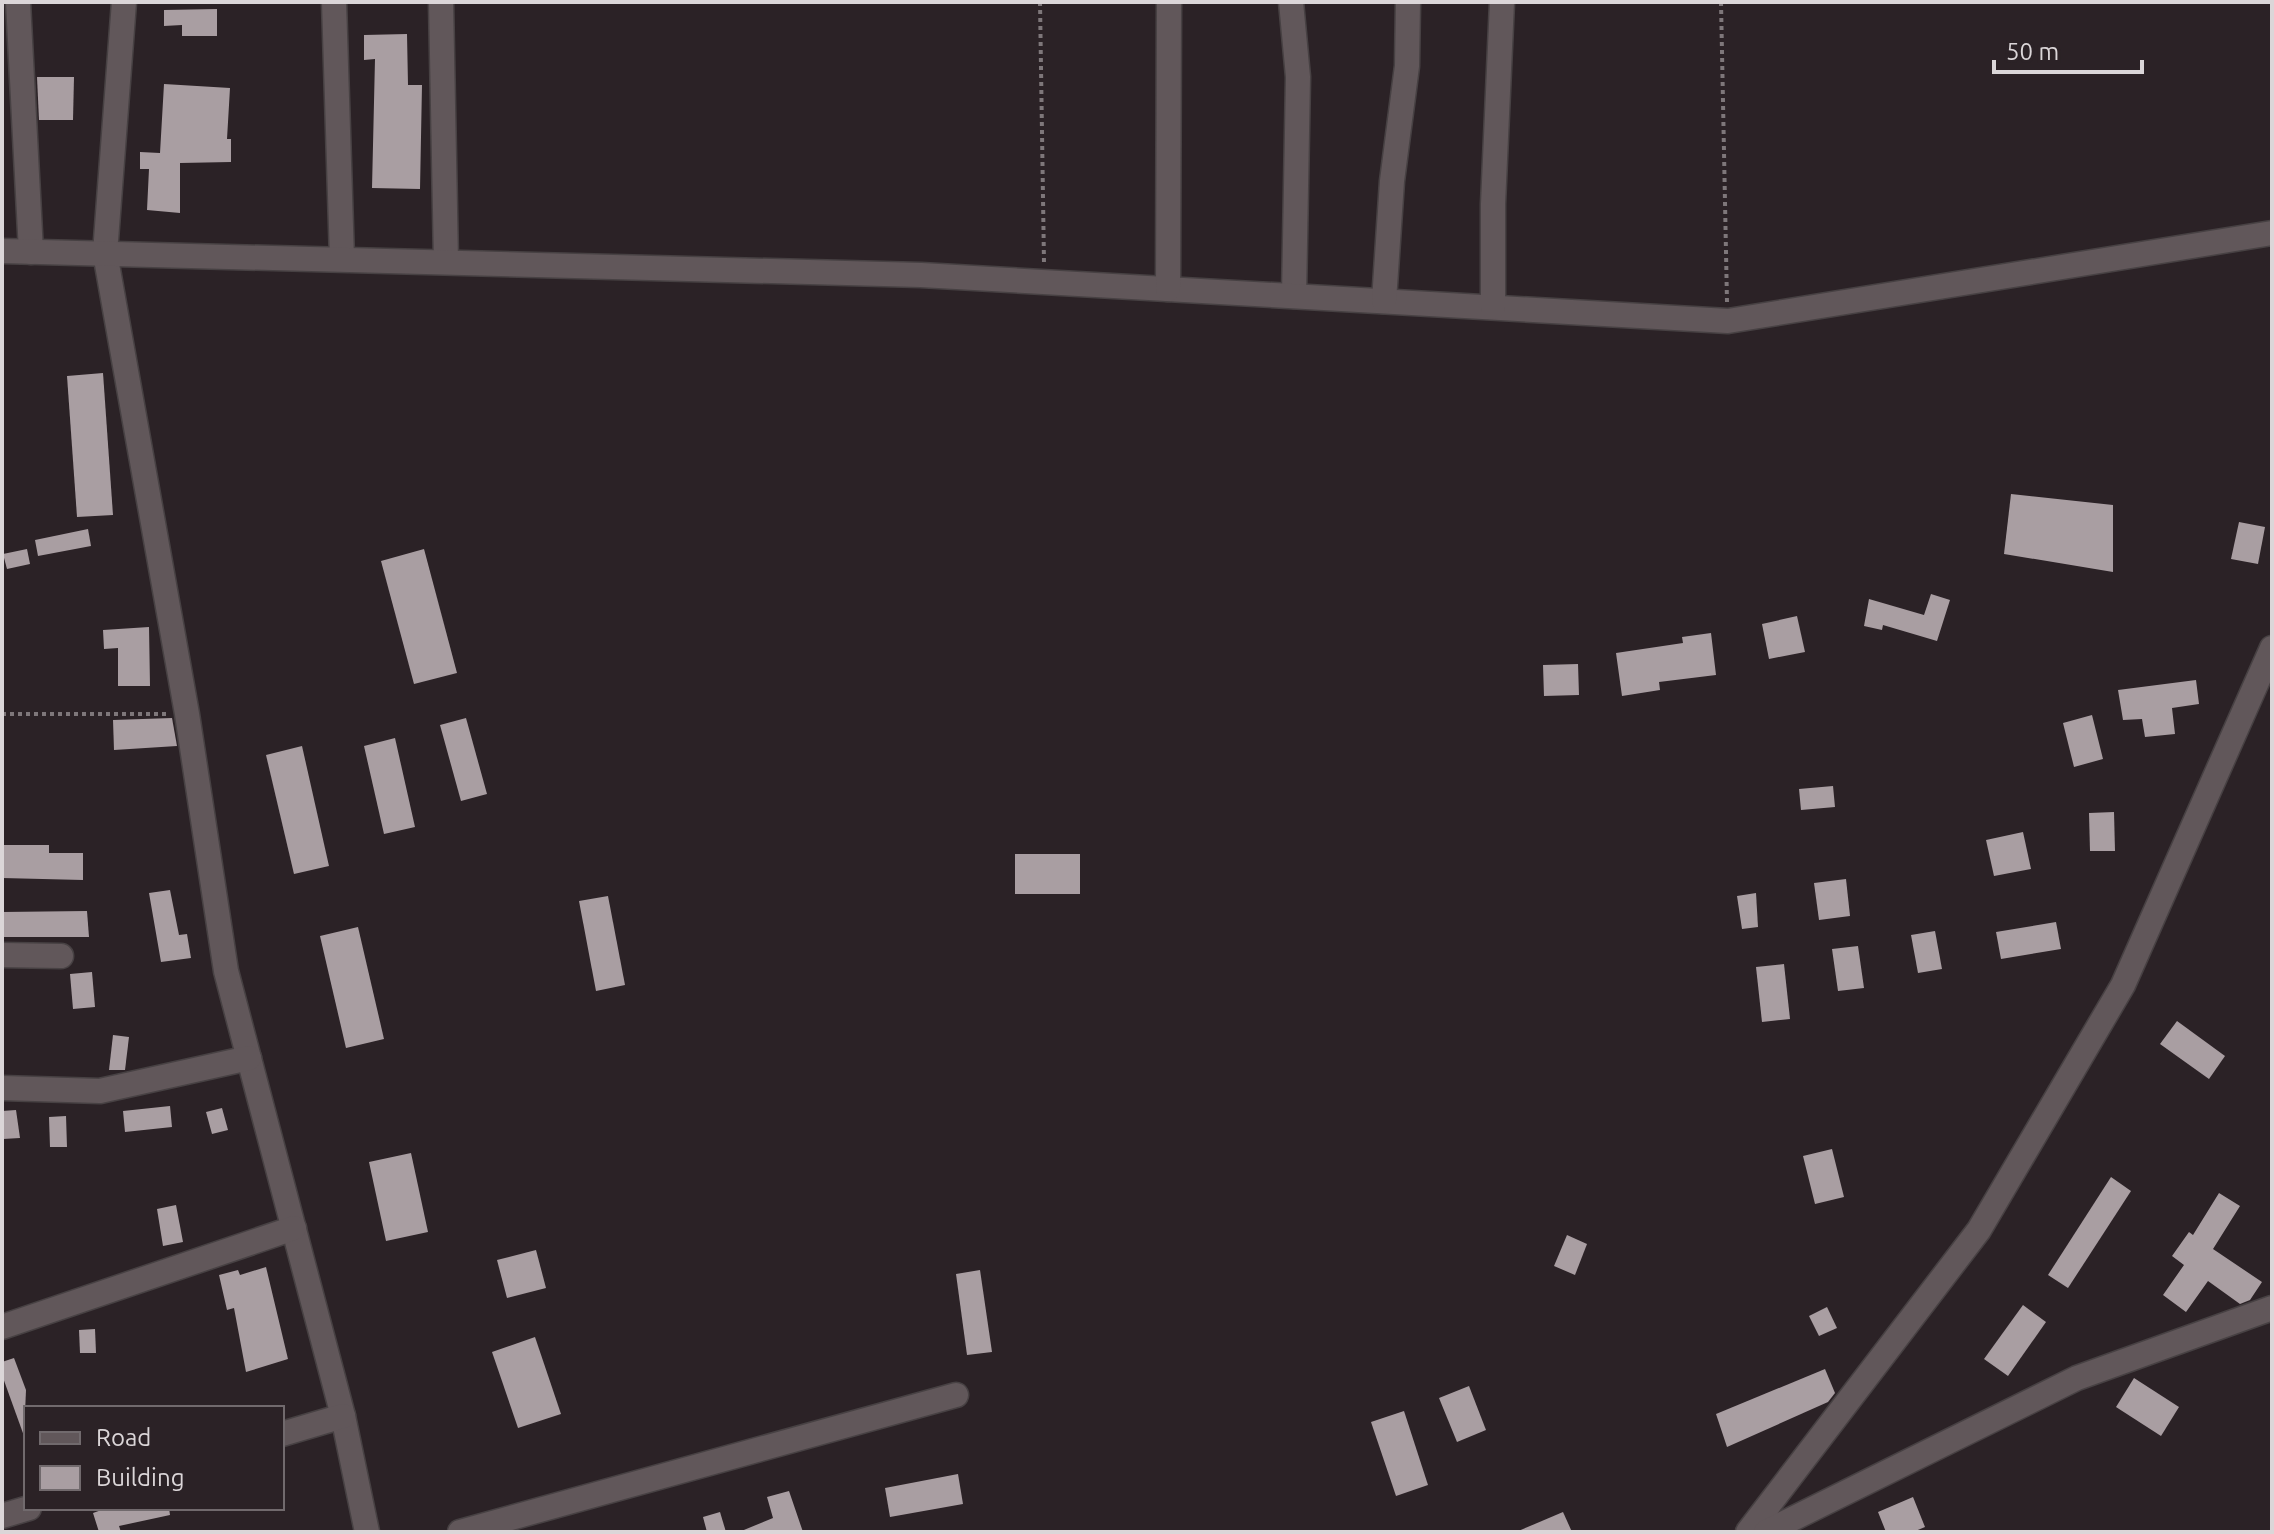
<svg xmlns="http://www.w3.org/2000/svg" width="2274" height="1534" viewBox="0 0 2274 1534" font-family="Ubuntu,sans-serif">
<rect width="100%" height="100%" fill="#2b2226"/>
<g fill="#a99ea2">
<polygon points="217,9 217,36 182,36 182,25 164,26 164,10"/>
<polygon points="407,34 408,85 422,85 420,189 372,188 375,59 364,60 364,35"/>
<polygon points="37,77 74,77 73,120 39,120"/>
<polygon points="164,84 230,88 227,139 231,139 231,162 180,163 180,213 147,210 149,169 140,169 140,152 160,153"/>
<polygon points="103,373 113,515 77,517 67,376"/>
<polygon points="2011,494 2113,505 2113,572 2004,554"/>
<polygon points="2239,522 2265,527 2258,564 2231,559"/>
<polygon points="88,529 91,546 38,556 35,540"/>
<polygon points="27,549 30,564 7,569 3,554"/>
<polygon points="424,549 457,673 414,684 381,561"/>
<polygon points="1931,594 1950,600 1937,641 1883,625 1882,630 1864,626 1869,599 1924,615"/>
<polygon points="1797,616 1805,652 1769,659 1762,624"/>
<polygon points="149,627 150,686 118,686 118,648 104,649 103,630"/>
<polygon points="1711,633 1716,675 1659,682 1660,690 1622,696 1616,653 1683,643 1682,637"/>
<polygon points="1578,664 1579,695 1544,696 1543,665"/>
<polygon points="2196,680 2199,704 2172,708 2175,734 2145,737 2142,719 2123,720 2118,690"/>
<polygon points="2092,715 2103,759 2074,767 2063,723"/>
<polygon points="172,718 177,746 114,750 113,720"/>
<polygon points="466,718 487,794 461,801 440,725"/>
<polygon points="395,738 415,827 384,834 364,746"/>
<polygon points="302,746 329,866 294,874 266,755"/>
<polygon points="1833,786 1835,807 1801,810 1799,789"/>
<polygon points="2114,812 2115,851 2090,851 2089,813"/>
<polygon points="2023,832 2031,869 1994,876 1986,840"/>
<polygon points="2,845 49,845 49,853 83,853 83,880 2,878"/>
<rect x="1015" y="854" width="65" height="40"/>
<polygon points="1846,879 1850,916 1819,920 1814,883"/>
<polygon points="170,890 179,935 187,934 191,958 161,962 149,893"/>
<polygon points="1756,893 1758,927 1742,929 1737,896"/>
<polygon points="608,896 625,985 596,991 579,901"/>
<polygon points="87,911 89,937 2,937 2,912"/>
<polygon points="2056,922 2061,949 2001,959 1996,932"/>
<polygon points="358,927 384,1039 346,1048 320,936"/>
<polygon points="1935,931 1942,969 1918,973 1911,935"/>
<polygon points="1858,946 1864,988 1838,991 1832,949"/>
<polygon points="1784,964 1790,1019 1762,1022 1756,967"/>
<polygon points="92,972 95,1007 73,1009 70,974"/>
<polygon points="2177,1021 2225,1056 2209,1079 2160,1044"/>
<polygon points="113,1035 129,1037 125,1070 109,1070"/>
<polygon points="170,1106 172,1127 125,1132 123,1111"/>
<polygon points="222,1108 228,1130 212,1134 206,1112"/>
<polygon points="16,1110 20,1138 3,1139 2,1111"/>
<polygon points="66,1116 67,1147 50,1147 49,1117"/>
<polygon points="1832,1149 1844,1197 1815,1204 1803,1156"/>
<polygon points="411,1153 428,1232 386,1241 369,1162"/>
<polygon points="2111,1177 2131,1191 2068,1288 2048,1275"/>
<polygon points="2219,1193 2240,1206 2213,1249 2262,1282 2250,1300 2240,1304 2208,1281 2186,1312 2163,1295 2184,1265 2172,1256 2189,1232 2193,1235"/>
<polygon points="176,1205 183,1242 163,1246 157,1209"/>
<polygon points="1567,1235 1587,1244 1575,1275 1554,1266"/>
<polygon points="536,1250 546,1288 507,1298 497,1260"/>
<polygon points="266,1267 288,1359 246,1372 234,1308 227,1310 219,1275 238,1270 240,1275"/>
<polygon points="980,1270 992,1352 967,1355 956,1274"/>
<polygon points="2023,1305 2046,1322 2008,1376 1984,1359"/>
<polygon points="1827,1307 1837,1328 1819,1336 1809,1316"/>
<polygon points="95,1329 96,1353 80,1353 79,1330"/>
<polygon points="535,1337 561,1414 518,1428 492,1352"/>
<polygon points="14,1358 26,1390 24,1436 2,1375 2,1362"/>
<polygon points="1825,1369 1835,1393 1828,1402 1727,1447 1716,1414"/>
<polygon points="2134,1378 2179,1407 2161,1436 2116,1407"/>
<polygon points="1469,1386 1486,1430 1457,1442 1439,1398"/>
<polygon points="1404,1411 1428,1485 1396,1496 1371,1422"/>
<polygon points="958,1474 963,1504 890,1517 885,1488"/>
<polygon points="789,1491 803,1532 739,1532 773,1518 767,1497"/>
<polygon points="1913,1497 1925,1527 1913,1532 1886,1532 1878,1512"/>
<polygon points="107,1508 169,1508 170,1515 119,1526 121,1532 99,1532 93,1513"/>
<polygon points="720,1512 726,1532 707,1532 703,1517"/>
<polygon points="1563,1512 1572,1532 1516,1532"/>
</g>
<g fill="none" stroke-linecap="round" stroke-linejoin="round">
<g stroke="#474143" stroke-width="27">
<g id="minor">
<polyline points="18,2 31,252"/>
<polyline points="124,2 105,253 187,714 226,971 343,1416 367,1532"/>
<polyline points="334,2 342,259"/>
<polyline points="441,2 446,262"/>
<polyline points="1291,2 1298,77 1294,296"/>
<polyline points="2,251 921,275 1728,321 2272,233"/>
<polyline points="1168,289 1169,2"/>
<polyline points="1384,301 1392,181 1407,66 1408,2"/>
<polyline points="1493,307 1493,204 1502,2"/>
<polyline points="2,955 61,956"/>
<polyline points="2,1088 100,1091 249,1058"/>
<polyline points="2,1327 294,1228"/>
<polyline points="282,1434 343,1416"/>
<polyline points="2,1516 29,1508"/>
<polyline points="460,1532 956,1395"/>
<polyline points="1748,1532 1979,1230 2123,985 2272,648"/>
<polyline points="1766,1532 2077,1378 2272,1308"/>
</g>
</g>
<g stroke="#7e777a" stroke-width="4" stroke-dasharray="4 4" stroke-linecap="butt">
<polyline points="1040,2 1044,263"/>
<polyline points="1721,2 1727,302"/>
<polyline points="2,714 168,714"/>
</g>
<use href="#minor" stroke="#61575a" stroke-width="24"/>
</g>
<rect width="2274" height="1534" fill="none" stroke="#dbd6d8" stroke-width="8"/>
<rect x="24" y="1406" width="260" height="104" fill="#2b2226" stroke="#716a6d" stroke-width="2"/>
<rect x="40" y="1432" width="40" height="12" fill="#61575a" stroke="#716a6d" stroke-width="2"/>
<text x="96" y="1446" font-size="24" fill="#dbd6d8">Road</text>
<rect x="40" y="1466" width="40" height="24" fill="#a99ea2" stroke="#716a6d" stroke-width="2"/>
<text x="96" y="1486" font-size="24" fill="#dbd6d8">Building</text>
<path d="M1994 60v12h148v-12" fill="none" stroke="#dbd6d8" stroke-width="4"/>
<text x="2006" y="60" font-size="24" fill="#dbd6d8" stroke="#2b2226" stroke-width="6" paint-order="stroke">50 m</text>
</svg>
